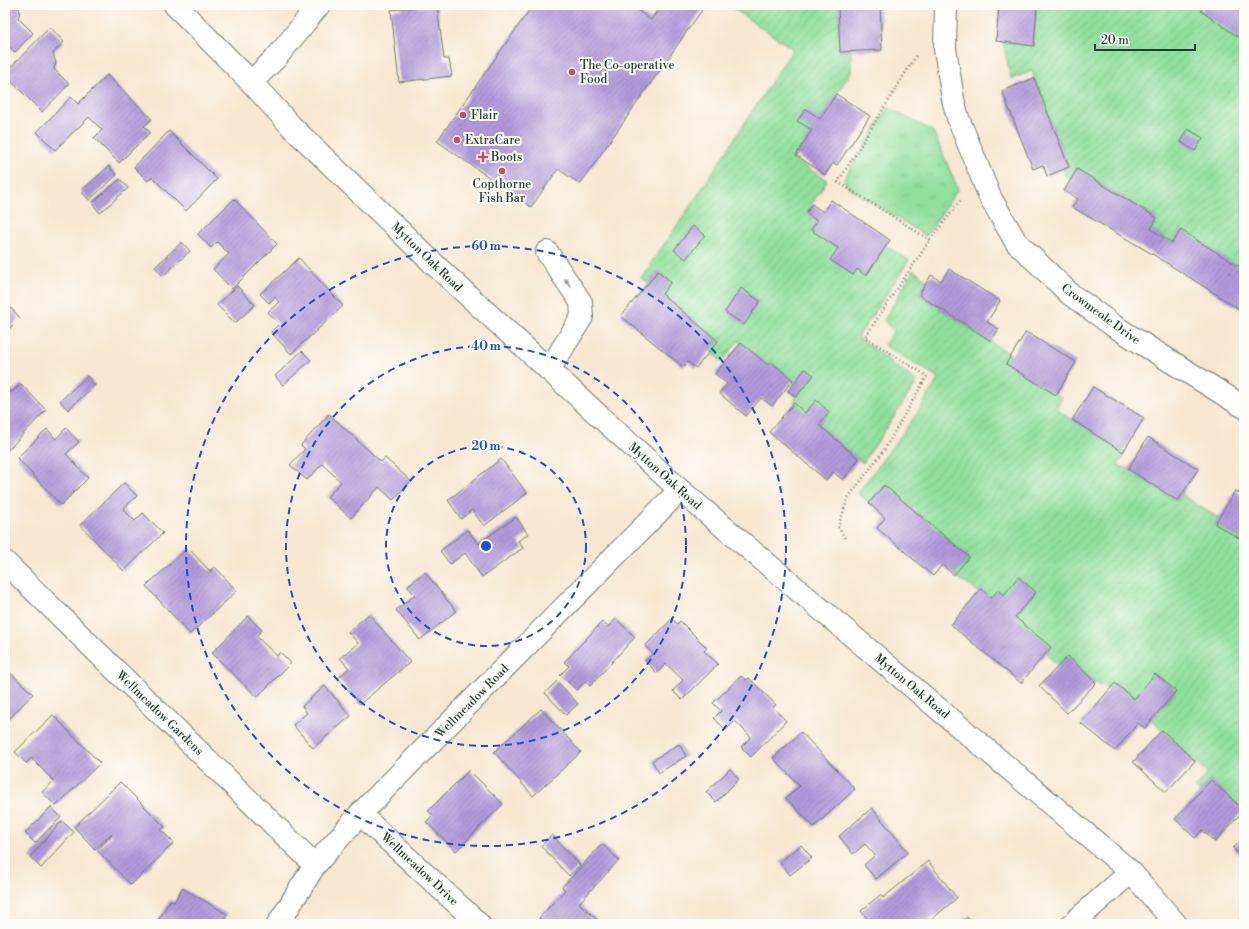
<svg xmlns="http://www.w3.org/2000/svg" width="1249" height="929" viewBox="0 0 1249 929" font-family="'Libre Bodoni',serif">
<defs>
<pattern id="grass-tufts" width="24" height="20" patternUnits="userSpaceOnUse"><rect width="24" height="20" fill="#91df9d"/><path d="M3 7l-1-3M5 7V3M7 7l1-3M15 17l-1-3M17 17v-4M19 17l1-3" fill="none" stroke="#7dc088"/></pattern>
<pattern id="garden-furrows" width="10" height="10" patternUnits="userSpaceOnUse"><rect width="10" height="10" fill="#91df9d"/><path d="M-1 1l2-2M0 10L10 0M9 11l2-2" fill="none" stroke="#7dc088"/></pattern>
<pattern id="building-hatch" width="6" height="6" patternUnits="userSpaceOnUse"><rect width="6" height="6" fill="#b299db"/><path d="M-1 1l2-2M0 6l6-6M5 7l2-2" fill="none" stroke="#907eb2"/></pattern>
</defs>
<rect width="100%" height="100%" fill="#fdfcf7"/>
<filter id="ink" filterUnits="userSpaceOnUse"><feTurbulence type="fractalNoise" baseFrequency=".025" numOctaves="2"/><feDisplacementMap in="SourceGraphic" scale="8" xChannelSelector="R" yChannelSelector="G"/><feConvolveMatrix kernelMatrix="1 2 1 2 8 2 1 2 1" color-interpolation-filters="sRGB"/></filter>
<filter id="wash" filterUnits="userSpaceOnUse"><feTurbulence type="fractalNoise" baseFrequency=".012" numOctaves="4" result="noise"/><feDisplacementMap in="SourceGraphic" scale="16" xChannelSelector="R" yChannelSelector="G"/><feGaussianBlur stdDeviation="0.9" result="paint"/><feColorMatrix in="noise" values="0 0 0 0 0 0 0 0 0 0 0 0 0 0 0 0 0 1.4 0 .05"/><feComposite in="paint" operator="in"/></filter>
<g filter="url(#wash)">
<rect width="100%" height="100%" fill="#f7e7d1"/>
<polygon fill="url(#grass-tufts)" stroke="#588e68" points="888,108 933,131 958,189 926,236 848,187 844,179"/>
<g fill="url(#garden-furrows)" stroke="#588e68">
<polygon points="728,5 838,5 840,51 851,51 851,72 820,119 798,121 812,130 793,160 827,180 812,204 817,221 811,231 838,248 853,274 857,269 866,276 886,246 909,260 858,337 917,382 863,463 819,425 829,412 816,401 805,413 794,403 796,397 814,375 805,369 795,382 771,362 768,365 738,341 722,362 710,351 718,341 662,294 671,282 658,271 648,283 641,278 692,204 793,49"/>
<polygon points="1037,5 1193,5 1244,41 1244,276 1240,274 1242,269 1181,230 1172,243 1151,229 1157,218 1077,169 1070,180 1065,175 1063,169 1069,167 1032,71 1011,79 1003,42 1034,45"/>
<polygon points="913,270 927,280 919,295 1011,355 1006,364 1062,398 1056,409 1125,453 1118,465 1128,469 1177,501 1182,495 1218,518 1215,524 1244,541 1244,810 1211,780 1200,792 1195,787 1208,774 1152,720 1176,691 1156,674 1134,699 1115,683 1109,690 1102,684 1099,686 1068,656 1058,666 1046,654 1051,647 1015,617 1036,592 1018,578 1004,595 998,590 991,598 981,589 979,592 954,575 969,557 885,485 869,503 858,493 916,415 939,378 884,345 894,331 884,321"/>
</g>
<g id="blocks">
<g fill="url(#building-hatch)">
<polygon points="5,5 18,5 20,12 18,18 33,33 15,52 5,43"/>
<polygon points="437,5 444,59 449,59 452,76 399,82 391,10"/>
<polygon points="533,5 630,5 651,20 661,5 702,5 704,7 580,184 558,169 531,207 437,141"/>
<polygon points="838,5 880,5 882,50 840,52"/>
<polygon points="999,5 1037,5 1034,46 996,41"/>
<polygon points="1205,5 1244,5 1244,41 1201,11"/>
<polygon points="50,27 64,42 53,53 56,63 54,69 69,84 42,112 5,75 5,73"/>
<polygon points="107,75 152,119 144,126 150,132 119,163 94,138 102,130 89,117 55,150 37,132 71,97 78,104"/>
<polygon points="1034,78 1069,167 1047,176 1043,165 1033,169 1002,91"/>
<polygon points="836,94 870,116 837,165 833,163 825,175 796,155 812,130 797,121 806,109 820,119"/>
<polygon points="1188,129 1203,138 1195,151 1181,142"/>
<polygon points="169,131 217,179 186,211 152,177 148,181 134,167"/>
<polygon points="109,166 117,175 89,200 81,191"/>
<polygon points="1077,169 1157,218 1151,229 1172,243 1181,230 1243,269 1240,274 1244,276 1244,312 1154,255 1072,207 1078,199 1064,191"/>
<polygon points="120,179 128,188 100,213 92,203"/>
<polygon points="234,199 277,244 232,289 213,269 229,254 217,242 211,248 198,234"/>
<polygon points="831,200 890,240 866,276 857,269 853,275 830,260 838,248 811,230 817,221 806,213 812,204 823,212"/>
<polygon points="693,226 705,235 686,259 674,250"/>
<polygon points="182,242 190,251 163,276 155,267"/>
<polygon points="299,258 343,306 291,354 271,332 279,324 268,312 279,302 275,297 269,303 260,294"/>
<polygon points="949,269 1000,301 987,322 999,329 991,341 919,295 931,275 941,281"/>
<polygon points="658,271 671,282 662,294 718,341 696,368 688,362 683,367 621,316"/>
<polygon points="237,286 255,305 235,323 217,305"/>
<polygon points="741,288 760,301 744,325 725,312"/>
<polygon points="11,308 20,318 5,333 5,314"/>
<polygon points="1026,332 1076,362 1056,395 1006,364"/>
<polygon points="741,343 768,365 771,362 793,380 772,406 761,398 746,416 719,393 727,384 715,374"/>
<polygon points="302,351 311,360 283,385 275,376"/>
<polygon points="805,369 814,375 796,397 788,391"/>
<polygon points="87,376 95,385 68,410 60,401"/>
<polygon points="5,384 12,392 21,384 46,410 8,450 5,447"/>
<polygon points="1093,387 1144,418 1123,452 1072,420"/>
<polygon points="816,400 829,412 819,425 859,459 843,480 833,472 826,480 769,432 794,403 805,413"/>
<polygon points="329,414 381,462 385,458 411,481 393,500 379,487 351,518 327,497 341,482 322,464 307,480 290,465 305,449 301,445"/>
<polygon points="66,428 79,442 66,454 88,478 61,505 17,458 47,429 56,439"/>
<polygon points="1148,437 1198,469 1178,501 1128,469"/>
<polygon points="501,459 527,493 484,526 472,510 461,519 448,500"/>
<polygon points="124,483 137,496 123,509 135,521 143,513 163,533 124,571 80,525"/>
<polygon points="884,485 969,557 954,575 942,565 933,576 877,528 885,518 869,503"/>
<polygon points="1235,491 1244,496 1244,541 1215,524"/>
<polygon points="516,517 528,534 518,541 523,548 482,577 465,553 450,564 440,551 468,530 478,544"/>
<polygon points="188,548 210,571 215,567 237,591 190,634 146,586"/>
<polygon points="425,572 456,611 420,640 396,610 415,595 407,586"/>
<polygon points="1018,577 1036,592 1015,617 1051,647 1021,683 951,625 981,589 991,598 998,590 1004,595"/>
<polygon points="369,614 410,662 360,704 338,678 349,668 340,658 358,643 348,632"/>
<polygon points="248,616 262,630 256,636 277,656 280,652 291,663 257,697 212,653"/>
<polygon points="616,619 635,637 590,686 585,681 577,690 560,675 569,666 564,662 602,622 608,627"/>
<polygon points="672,619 677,624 680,621 707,648 704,651 718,664 682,700 673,691 683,680 666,664 657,673 645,661 653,654 645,646"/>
<polygon points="1068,656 1096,683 1067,713 1039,686"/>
<polygon points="5,668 33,694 5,723"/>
<polygon points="1155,674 1176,691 1145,728 1138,723 1115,751 1081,723 1115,683 1134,699"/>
<polygon points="741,676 746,680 749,678 776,705 773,707 786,721 751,757 741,747 751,737 735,721 726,730 714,718 721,711 713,703"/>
<polygon points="557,681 578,704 566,715 545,693"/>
<polygon points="325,686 351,716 313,748 293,725 307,713 302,706"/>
<polygon points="541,709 581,752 533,796 494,752"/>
<polygon points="53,715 100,763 56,806 42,792 54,781 31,758 26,763 15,752"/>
<polygon points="1162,730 1195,761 1166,792 1133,762"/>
<polygon points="801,732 855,789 814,827 786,798 800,786 773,758"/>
<polygon points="679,744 686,756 659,773 652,761"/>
<polygon points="730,769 739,779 716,802 706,792"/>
<polygon points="469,770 503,804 456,851 426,822 433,815 428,811"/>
<polygon points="1211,780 1244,810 1215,842 1202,830 1195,838 1175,819"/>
<polygon points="120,782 165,827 161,830 174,843 131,885 97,850 112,835 111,834 95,849 74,827"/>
<polygon points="51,807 61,817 35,843 25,833"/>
<polygon points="872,808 908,852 876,879 864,865 875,855 865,844 853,854 839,836"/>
<polygon points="62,821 74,832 41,868 30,857"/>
<polygon points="552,835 580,865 569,876 541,846"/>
<polygon points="1244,838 1244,859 1233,848"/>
<polygon points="602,844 619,860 579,903 602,924 546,924 539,918 565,890 562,887"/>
<polygon points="801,845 812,858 790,875 780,862"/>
<polygon points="928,861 957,898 926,924 896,924 894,921 890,924 871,924 861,911 881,894 883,898"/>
<polygon points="182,888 227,914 222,924 156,924 170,900 174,902"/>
<polygon points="967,917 973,924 959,924"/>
</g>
</g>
</g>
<g filter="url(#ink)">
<use href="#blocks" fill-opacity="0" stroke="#6b786b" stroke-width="1"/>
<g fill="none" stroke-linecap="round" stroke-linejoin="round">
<g stroke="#6b786b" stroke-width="24">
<g id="minor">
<polyline points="946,5 945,49 953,99 958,118 990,197 1016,242 1070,294 1114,326 1244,407"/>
<polyline points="251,82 276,58 319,5"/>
<polyline points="547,252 581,302 582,317 549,370"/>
<polyline points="5,562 315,865"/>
<polyline points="360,814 479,924"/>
<polyline points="278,924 315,865 360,814 680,490"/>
<polyline points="1072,924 1131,872"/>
</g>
</g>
<g stroke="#6b786b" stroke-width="24">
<polyline id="major" points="175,5 251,82 292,127 437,267 680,490 1131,872 1176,924"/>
</g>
<g stroke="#6b786b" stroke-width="2.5" stroke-dasharray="1 3" stroke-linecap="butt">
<polyline points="916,56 838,182 930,240"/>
<polyline points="845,538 838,527 848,498 884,450 927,376 865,337 930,240 961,200"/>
</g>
<use href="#minor" stroke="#fff" stroke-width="22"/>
<use href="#major" stroke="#fff" stroke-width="22"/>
</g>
<defs><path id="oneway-solid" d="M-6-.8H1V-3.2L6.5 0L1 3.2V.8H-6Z"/></defs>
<use fill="#8f9e9a" href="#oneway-solid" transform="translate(568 283) rotate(-125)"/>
</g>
<g fill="none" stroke="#1d4ed8" stroke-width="2" stroke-dasharray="7 5">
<circle cx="486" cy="546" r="100"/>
<circle cx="486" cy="546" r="200"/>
<circle cx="486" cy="546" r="300"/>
</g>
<g fill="#d1495b" stroke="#fdfcf7" stroke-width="1.5">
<circle cx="572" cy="72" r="4"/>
<circle cx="463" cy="115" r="4"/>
<circle cx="457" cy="140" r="4"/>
<path d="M481 151h4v4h4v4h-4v4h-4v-4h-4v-4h4z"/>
<circle cx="502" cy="171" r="4"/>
</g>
<g text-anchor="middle" stroke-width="4" stroke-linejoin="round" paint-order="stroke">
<g font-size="12" fill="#1f3d34" stroke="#fdfcf7" text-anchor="start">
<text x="580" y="69">The Co-operative<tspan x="580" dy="14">Food</tspan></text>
<text x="471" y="119">Flair</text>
<text x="465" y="144">ExtraCare</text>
<text x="491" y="161">Boots</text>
<text x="502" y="188" text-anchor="middle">Copthorne<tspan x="502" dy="14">Fish Bar</tspan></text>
</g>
<g font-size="12" fill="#1f3d34" stroke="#fdfcf7">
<text transform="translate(427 257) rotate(44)" y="4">Mytton Oak Road</text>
<text transform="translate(1101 314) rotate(36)" y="4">Crowmeole Drive</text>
<text transform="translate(665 476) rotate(42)" y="4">Mytton Oak Road</text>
<text transform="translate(912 686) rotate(40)" y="4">Mytton Oak Road</text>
<text transform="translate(472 701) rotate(-45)" y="4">Wellmeadow Road</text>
<text transform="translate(160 713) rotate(44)" y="4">Wellmeadow Gardens</text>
<text transform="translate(420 869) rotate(43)" y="4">Wellmeadow Drive</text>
</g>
</g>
<circle cx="486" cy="546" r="6" fill="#1d4ed8" stroke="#fdfcf7" stroke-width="2"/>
<g font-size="12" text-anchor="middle" font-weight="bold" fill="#1d4ed8" stroke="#fdfcf7" stroke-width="4" stroke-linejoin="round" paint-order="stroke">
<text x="486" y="250">60 m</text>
<text x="486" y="350">40 m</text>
<text x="486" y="450">20 m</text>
</g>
<rect width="1249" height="929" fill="none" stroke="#fdfcf7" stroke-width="20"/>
<path d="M1095 44v6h100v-6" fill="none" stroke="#1f3d34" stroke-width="2"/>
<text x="1101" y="44" font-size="12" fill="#1f3d34" stroke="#fdfcf7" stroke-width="3" paint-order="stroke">20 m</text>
</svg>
